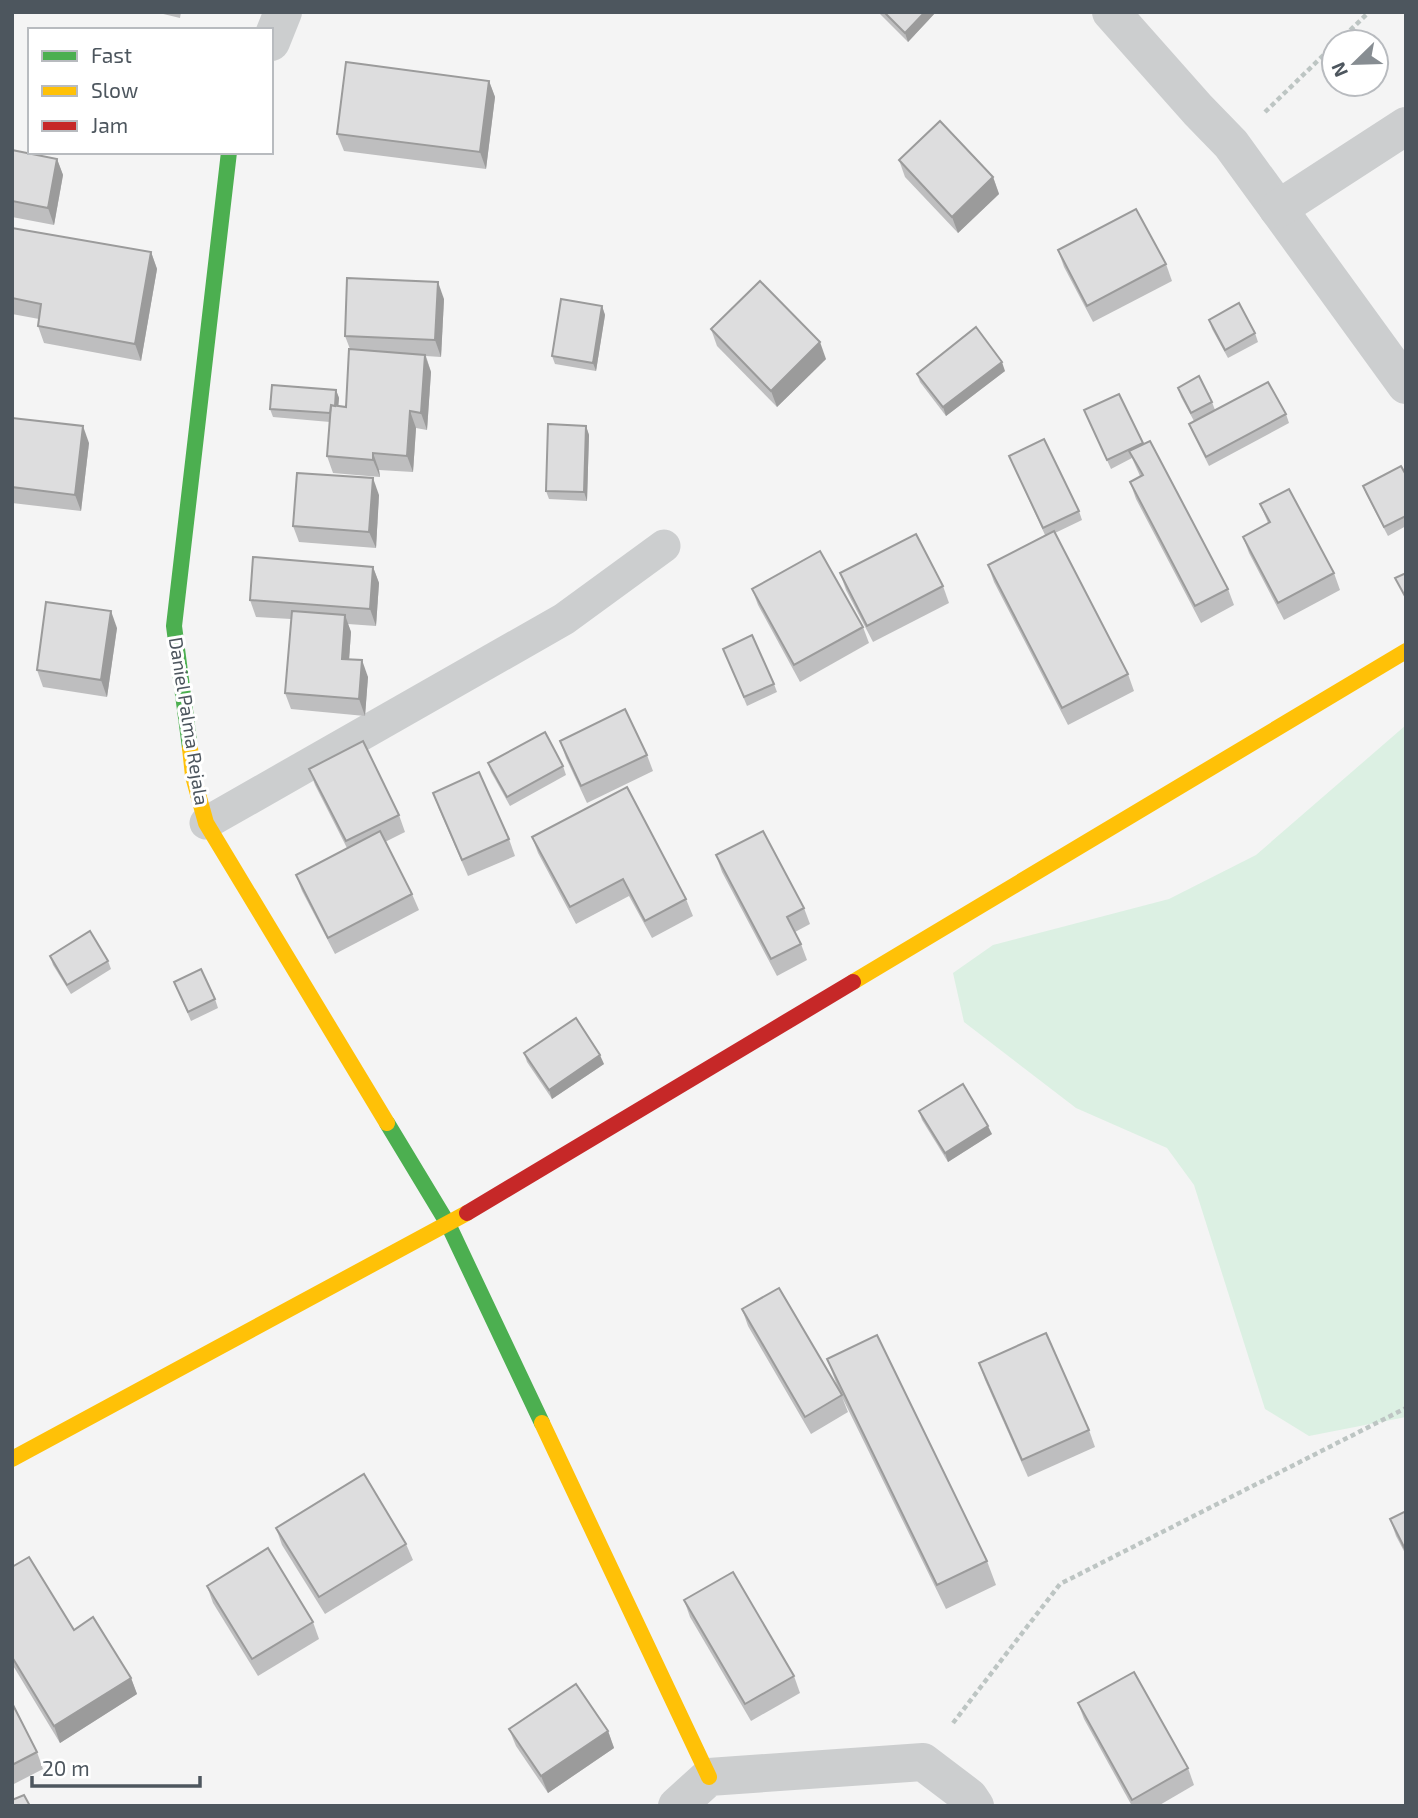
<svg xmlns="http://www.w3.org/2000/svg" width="1418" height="1818" viewBox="0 0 1418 1818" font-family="'Exo 2',sans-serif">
<rect width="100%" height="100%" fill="#f4f4f4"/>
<polygon fill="#dcf0e3" points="1406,725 1406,1417 1309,1436 1265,1409 1194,1185 1167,1148 1076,1108 964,1022 953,973 993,945 1169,899 1256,855"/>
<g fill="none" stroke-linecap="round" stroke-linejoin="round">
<g stroke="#bdc5c3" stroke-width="4.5" stroke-dasharray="5 3.5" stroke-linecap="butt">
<polyline points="1338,42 1369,12"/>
<polyline points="1265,112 1334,45"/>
<polyline points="953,1723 1060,1584 1406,1408"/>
</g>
<polyline stroke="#cccecf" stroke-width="33" points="206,823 564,619 664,546"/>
<g stroke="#cccecf" stroke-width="38">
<polyline points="1111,12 1198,110 1231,144 1406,385"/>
<polyline points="271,42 283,12"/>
<polyline points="1278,209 1406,126"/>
<polyline points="677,1806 709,1777 923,1762 969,1797 975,1806"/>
</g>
<g stroke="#4caf50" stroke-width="16">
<polyline points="190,748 174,626 229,152"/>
<polyline points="387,1123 448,1224 542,1423"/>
</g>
<g stroke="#ffc107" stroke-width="16">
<polyline points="190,748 193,776 206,823 387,1123"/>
<polyline points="853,982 1406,651"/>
<polyline points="542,1423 709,1777"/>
<polyline points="12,1459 467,1213"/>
</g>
<polyline stroke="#c62828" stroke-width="16" points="467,1213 853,982"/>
</g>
<g fill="#bebebf">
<polygon points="155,12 181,12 180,18"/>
<polygon points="878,12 936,12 908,42"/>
<polygon points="489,81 495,97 486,169 344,151 337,134"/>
<polygon points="12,150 57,159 63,175 54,225 12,217"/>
<polygon points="899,160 993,177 999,194 958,233 905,177"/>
<polygon points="12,228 151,252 157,269 141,361 44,343 38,326 39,319 12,314"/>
<polygon points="1058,250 1166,264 1172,281 1093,322 1064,267"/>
<polygon points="444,299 441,357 426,356 431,372 427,430 416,428 413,472 379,470 380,477 333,473 327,456 330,422 273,417 270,409 336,390 339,398 338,406 346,407 350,349 345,336"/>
<polygon points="602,306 605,315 596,371 555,364 552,356"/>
<polygon points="1209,320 1255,333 1258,342 1228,358 1212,329"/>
<polygon points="711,329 826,359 777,407 717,346"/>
<polygon points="1005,371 946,416 920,382 917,374"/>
<polygon points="1178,388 1212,402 1215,410 1286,414 1289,423 1209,466 1192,432 1189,424 1194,421 1181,397"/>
<polygon points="1119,394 1143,444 1228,589 1234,605 1201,623 1136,499 1130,482 1140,476 1132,458 1111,469 1084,410"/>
<polygon points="12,418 89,443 81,511 12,503"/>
<polygon points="586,426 589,435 587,501 549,499 546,491"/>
<polygon points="1009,456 1079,511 1082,520 1055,533 1128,674 1134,691 1068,725 994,582 988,565 1045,535"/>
<polygon points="1406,475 1406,526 1388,536 1366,494 1363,486"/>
<polygon points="379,495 376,548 299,542 293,526"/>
<polygon points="1260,504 1334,573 1340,590 1284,620 1249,553 1243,537 1268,523"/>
<polygon points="373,567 379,583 376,626 348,624 351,632 349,659 368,677 365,716 291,709 285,693 291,619 256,617 250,600"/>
<polygon points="840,573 943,586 949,603 873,642 846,590"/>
<polygon points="752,589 863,627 869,643 800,682 758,605"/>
<polygon points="117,628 107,697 43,687 37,670"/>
<polygon points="723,649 774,684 777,692 747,706"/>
<polygon points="560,741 647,755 653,771 587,803 566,758"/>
<polygon points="488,763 563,766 566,775 510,806 491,772"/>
<polygon points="309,769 399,815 405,832 385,842 412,894 419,910 335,954 302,891 296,875 347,848 315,785"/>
<polygon points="433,793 509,839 515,856 468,876 439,809"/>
<polygon points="532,837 686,899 693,916 652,938 629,896 576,924 538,853"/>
<polygon points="716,855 804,908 810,924 795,932 801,944 807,960 777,976 722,872"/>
<polygon points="50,956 108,961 111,969 71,994 53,965"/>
<polygon points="174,982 215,999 218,1008 191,1021"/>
<polygon points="524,1053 604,1064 552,1099 527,1062"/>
<polygon points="919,1111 992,1134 948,1162 922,1120"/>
<polygon points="742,1309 840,1393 827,1359 987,1561 996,1585 946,1609 842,1397 848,1412 811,1434 748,1326"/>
<polygon points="979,1363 1089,1430 1095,1447 1028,1477 985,1380"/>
<polygon points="1406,1511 1406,1555 1396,1536 1390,1519"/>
<polygon points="276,1528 406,1544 413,1560 325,1614 282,1545"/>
<polygon points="12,1567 74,1630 131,1678 137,1694 60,1743 12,1664"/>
<polygon points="207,1586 313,1622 319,1639 258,1676 213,1603"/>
<polygon points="684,1600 794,1676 800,1693 751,1721 690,1617"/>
<polygon points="12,1703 37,1752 43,1769 12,1785"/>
<polygon points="1078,1703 1188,1768 1194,1785 1158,1806 1132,1806 1084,1719"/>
<polygon points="509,1729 608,1731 614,1748 548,1793 516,1746"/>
</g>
<g fill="#9b9b9b">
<polygon points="925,12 936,12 908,42 905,33"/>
<polygon points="489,81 495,97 486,169 480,152"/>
<polygon points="57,159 63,175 54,225 48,208"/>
<polygon points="993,177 999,194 958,233 952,217"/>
<polygon points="151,252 157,269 141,361 135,344"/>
<polygon points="438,282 444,299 441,357 435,340"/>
<polygon points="602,306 605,315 596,371 593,363"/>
<polygon points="820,342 826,359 777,407 771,391"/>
<polygon points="425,355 431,372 427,430 421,413"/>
<polygon points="1002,362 1005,371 946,416 943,407"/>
<polygon points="336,390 339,398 337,422 334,413"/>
<polygon points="410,411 416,428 413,472 407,456"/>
<polygon points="83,426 89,443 81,511 75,495"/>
<polygon points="586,426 589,435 587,501 584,492"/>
<polygon points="373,453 379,470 380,477 373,460"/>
<polygon points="373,478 379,495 376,548 369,532"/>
<polygon points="373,567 379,583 376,626 370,609"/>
<polygon points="111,611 117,628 107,697 101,680"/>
<polygon points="345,615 351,632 348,675 342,659"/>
<polygon points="362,660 368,677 365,716 359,699"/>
<polygon points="600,1055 604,1064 552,1099 549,1090"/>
<polygon points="988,1126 992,1134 948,1162 945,1153"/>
<polygon points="131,1678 137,1694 60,1743 54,1726"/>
<polygon points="608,1731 614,1748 548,1793 541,1776"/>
</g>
<g fill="#ddddde" stroke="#9b9b9b" stroke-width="2">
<polygon points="884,12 925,12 905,33"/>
<polygon points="346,62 489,81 480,152 337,134"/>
<polygon points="940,121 993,177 952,217 899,160"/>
<polygon points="12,150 57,159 48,208 12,201"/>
<polygon points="1136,209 1166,264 1087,306 1058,250"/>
<polygon points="12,228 151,252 135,344 38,326 41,304 12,298"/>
<polygon points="347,278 438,282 435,340 345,336"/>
<polygon points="760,281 820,342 771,391 711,329"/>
<polygon points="561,299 602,306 593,363 552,356"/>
<polygon points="1239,303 1255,333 1225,350 1209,320"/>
<polygon points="976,327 1002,362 943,407 917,374"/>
<polygon points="349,349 425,355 421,413 410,411 407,456 373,453 373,460 327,456 331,405 346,407"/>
<polygon points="1199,376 1212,402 1191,413 1178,388"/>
<polygon points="1268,382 1286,414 1206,457 1189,424"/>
<polygon points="272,385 336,390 335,406 331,405 330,413 270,409"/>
<polygon points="1119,394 1143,443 1107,460 1084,410"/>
<polygon points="12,418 83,426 75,495 12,487"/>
<polygon points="548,424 586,426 584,492 546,491"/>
<polygon points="1044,439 1079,511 1043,528 1009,456"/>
<polygon points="1150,441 1228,589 1195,606 1130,482 1143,475 1129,451"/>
<polygon points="1401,466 1406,475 1406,516 1384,527 1363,486"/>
<polygon points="297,473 373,478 369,532 293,526"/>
<polygon points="1289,489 1334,573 1278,603 1243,537 1270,522 1260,504"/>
<polygon points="1054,531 1128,674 1062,708 988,565"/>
<polygon points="916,534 943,586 867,626 840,573"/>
<polygon points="820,551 863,627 794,665 752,589"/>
<polygon points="253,557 373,567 370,609 250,600"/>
<polygon points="1406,573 1406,598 1395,578"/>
<polygon points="46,602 111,611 101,680 37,670"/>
<polygon points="292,611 345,615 342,659 362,660 359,699 285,693"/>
<polygon points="752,635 774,684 744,697 723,649"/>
<polygon points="625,709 647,755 581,786 560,741"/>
<polygon points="545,732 563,766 507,797 488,763"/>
<polygon points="363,741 399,815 346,841 309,769"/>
<polygon points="479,772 509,839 462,860 433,793"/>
<polygon points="627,787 686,899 645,921 623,879 570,907 532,837"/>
<polygon points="380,831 412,894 328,938 296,875"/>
<polygon points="763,831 804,908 787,917 801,944 771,959 716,855"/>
<polygon points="90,931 108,961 67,985 50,956"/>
<polygon points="201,969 215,999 188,1012 174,982"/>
<polygon points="576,1018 600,1055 549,1090 524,1053"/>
<polygon points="963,1084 988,1126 945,1153 919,1111"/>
<polygon points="779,1288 842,1395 805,1417 742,1309"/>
<polygon points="1046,1333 1089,1430 1022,1460 979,1363"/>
<polygon points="877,1335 987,1561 937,1585 827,1359"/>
<polygon points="364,1474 406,1544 319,1597 276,1528"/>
<polygon points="1406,1511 1406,1551 1390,1519"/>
<polygon points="268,1548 313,1622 252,1659 207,1586"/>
<polygon points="29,1557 74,1630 93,1617 131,1678 54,1726 12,1657 12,1567"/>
<polygon points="733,1572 794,1676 745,1704 684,1600"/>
<polygon points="1134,1672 1188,1768 1132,1800 1078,1703"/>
<polygon points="576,1684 608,1731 541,1776 509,1729"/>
<polygon points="12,1703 37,1752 12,1765"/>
<polygon points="24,1795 30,1806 12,1806 12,1800"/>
</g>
<g text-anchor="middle" stroke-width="6" stroke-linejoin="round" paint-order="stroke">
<g font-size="19" fill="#4d565e" stroke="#fff">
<text transform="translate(189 721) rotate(81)" y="7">Daniel Palma Rejala</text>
</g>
</g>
<rect width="1418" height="1818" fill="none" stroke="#4d565e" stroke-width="28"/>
<rect x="28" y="28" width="245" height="126" fill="#ffffff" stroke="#b8bbbf" stroke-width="2"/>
<rect x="42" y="51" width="35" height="10" fill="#4caf50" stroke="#b8bbbf" stroke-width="2"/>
<text x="91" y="63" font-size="21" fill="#4d565e">Fast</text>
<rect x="42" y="86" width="35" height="10" fill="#ffc107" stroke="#b8bbbf" stroke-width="2"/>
<text x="91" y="98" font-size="21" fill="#4d565e">Slow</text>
<rect x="42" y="121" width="35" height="10" fill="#c62828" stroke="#b8bbbf" stroke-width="2"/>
<text x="91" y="133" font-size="21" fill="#4d565e">Jam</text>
<g transform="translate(1355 63) rotate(247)"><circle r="33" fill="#ffffff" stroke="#b8bbbf" stroke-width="2"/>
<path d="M0-5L12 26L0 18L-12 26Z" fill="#878d92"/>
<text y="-10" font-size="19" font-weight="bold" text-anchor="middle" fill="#4d565e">N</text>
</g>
<path d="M32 1776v10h168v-10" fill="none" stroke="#4d565e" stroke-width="3.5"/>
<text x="42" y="1776" font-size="21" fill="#4d565e" stroke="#ffffff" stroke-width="5" paint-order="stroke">20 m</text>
</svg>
